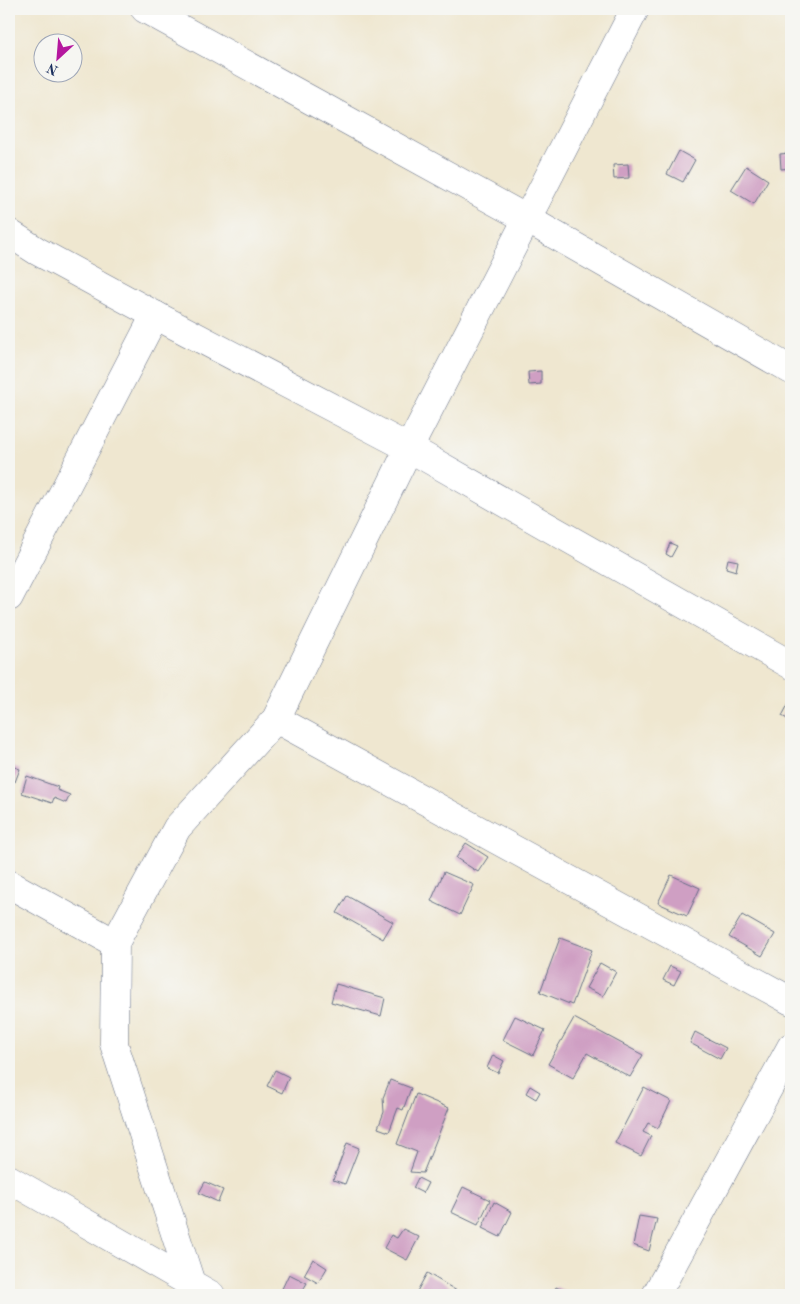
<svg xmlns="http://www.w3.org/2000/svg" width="800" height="1304" viewBox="0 0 800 1304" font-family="'Old Standard TT',serif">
<rect width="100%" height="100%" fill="#f6f6f2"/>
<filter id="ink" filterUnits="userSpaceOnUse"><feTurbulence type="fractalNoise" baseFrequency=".02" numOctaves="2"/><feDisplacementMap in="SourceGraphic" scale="10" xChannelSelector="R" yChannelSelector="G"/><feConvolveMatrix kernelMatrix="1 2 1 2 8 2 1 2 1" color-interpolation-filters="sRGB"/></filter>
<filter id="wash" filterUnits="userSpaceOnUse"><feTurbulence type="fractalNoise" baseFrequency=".0096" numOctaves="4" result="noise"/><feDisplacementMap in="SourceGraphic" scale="20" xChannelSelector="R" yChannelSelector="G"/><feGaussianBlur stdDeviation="1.12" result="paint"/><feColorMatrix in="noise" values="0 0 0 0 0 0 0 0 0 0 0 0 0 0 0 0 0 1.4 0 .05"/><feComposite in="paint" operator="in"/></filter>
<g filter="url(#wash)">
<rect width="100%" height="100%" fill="#efe7d0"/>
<g id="blocks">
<g fill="#cf9fc3">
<polygon points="679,151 695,160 683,182 667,174"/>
<polygon points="791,153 791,168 781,169 780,154"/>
<polygon points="628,164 629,178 614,179 613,165"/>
<polygon points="746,166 768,180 754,204 731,190"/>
<polygon points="541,371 541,384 529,385 528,372"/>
<polygon points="670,543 677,546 671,557 666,554"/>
<polygon points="728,559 738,561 736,571 726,568"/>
<polygon points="791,699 791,721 782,716"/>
<polygon points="9,765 20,769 15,782 9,780"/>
<polygon points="27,776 58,787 57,790 70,795 66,803 54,798 52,803 22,793"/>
<polygon points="466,843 488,857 478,872 456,858"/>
<polygon points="444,872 474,885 460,915 431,901"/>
<polygon points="671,875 700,888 687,916 658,903"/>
<polygon points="347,896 393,922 383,939 337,913"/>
<polygon points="742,915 775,934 762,956 729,937"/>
<polygon points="560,938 592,950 572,1005 540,992"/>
<polygon points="600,963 616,972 603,996 586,988"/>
<polygon points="670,966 681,971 674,985 663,980"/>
<polygon points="336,984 385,998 381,1016 331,1002"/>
<polygon points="515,1016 545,1030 533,1055 503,1040"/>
<polygon points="574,1018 643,1055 630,1077 587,1053 573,1078 548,1064"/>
<polygon points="695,1032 726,1048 720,1059 690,1043"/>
<polygon points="493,1055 504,1061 498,1073 487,1068"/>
<polygon points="275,1070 289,1077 282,1093 267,1086"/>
<polygon points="390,1080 411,1088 403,1110 398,1108 389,1132 378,1128 384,1112 383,1098"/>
<polygon points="530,1086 540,1092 536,1099 526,1093"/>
<polygon points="644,1087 671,1101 658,1128 648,1123 643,1132 651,1136 641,1156 615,1143"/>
<polygon points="416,1094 449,1108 423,1173 410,1172 417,1152 397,1144"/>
<polygon points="347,1143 359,1148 345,1184 333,1180"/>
<polygon points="418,1178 428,1183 423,1193 413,1188"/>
<polygon points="205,1182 223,1190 218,1202 199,1193"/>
<polygon points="463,1187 490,1200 478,1225 451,1212"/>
<polygon points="494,1202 512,1212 500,1237 482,1228"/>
<polygon points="639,1216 657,1219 649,1251 633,1245"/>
<polygon points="403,1229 419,1237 407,1260 384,1248 391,1235 397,1238"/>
<polygon points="313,1259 327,1268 318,1283 304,1275"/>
<polygon points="427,1273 457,1291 455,1295 415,1295"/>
<polygon points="289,1274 307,1283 300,1295 279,1295"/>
<polygon points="556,1287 573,1295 552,1295"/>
</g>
</g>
</g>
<g filter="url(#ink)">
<use href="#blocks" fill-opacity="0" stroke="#656f86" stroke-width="1"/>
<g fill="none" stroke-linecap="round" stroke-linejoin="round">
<g stroke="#656f86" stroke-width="29">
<g id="minor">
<polyline points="145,9 527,219 791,370"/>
<polyline points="9,233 37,251 155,315 409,448 791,665"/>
<polyline points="9,597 155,315"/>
<polyline points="276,719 791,1001"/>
<polyline points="9,884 115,943"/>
<polyline points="9,1179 211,1295"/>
<polyline points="188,1295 191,1283 114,1044 115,943 177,828 276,719 409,448 635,9"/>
<polyline points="656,1295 791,1047"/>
</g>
</g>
<use href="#minor" stroke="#fff" stroke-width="28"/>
</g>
</g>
<rect width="800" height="1304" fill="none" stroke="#f6f6f2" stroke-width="30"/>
<g transform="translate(58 58) rotate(206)"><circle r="24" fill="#f6f6f2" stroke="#9ea6b7"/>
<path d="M0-4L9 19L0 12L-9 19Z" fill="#b5179e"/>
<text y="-8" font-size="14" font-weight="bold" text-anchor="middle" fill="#1b2f5e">N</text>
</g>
</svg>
